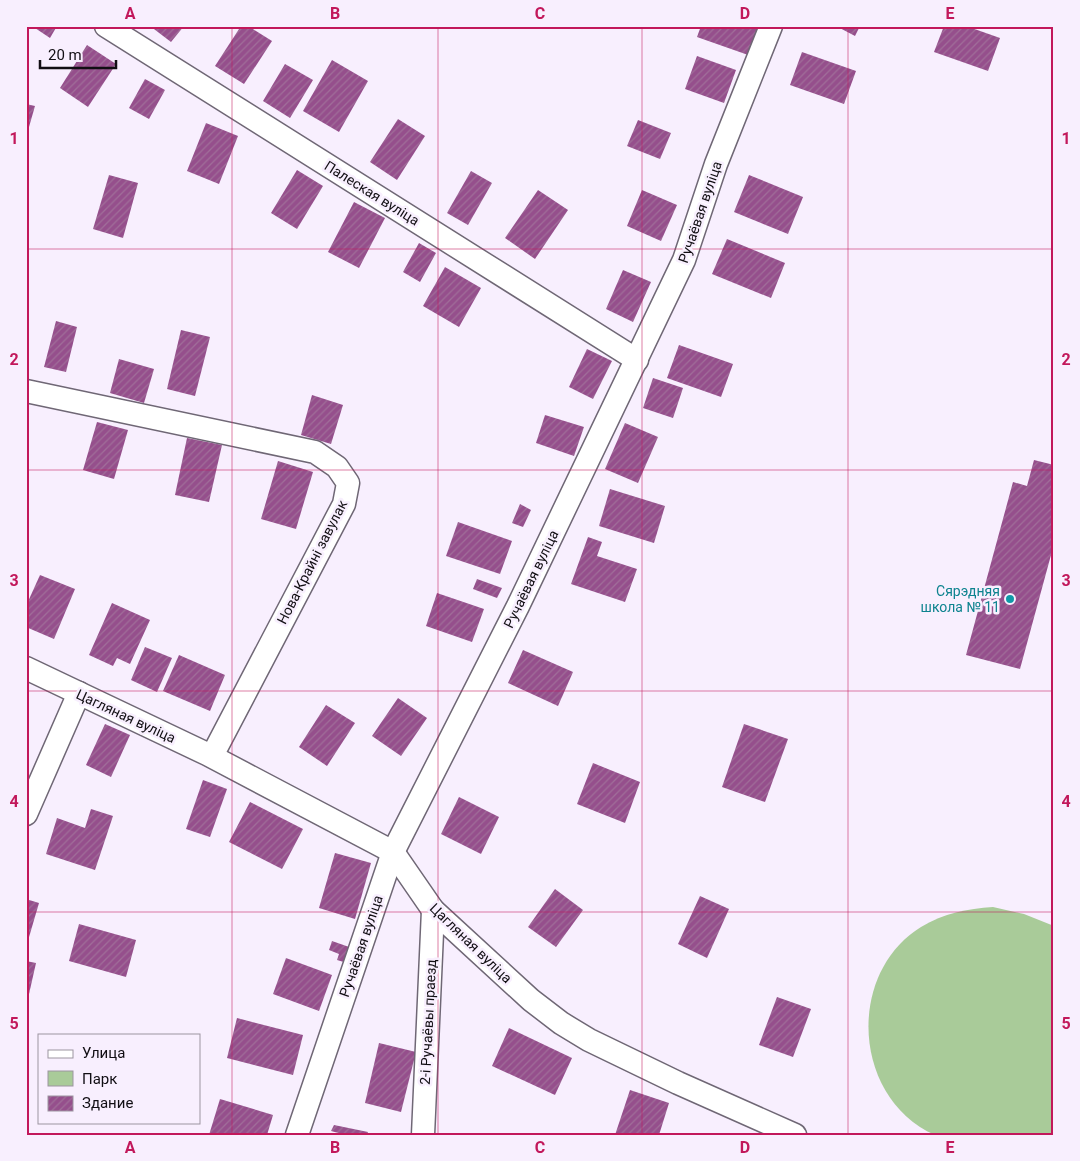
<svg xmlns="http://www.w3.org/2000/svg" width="1080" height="1161" viewBox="0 0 1080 1161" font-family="Roboto,sans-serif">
<defs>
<pattern id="building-hatch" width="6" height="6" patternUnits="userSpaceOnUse" patternTransform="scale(1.25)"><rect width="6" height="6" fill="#954f8c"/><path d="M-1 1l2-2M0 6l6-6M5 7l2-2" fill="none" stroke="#a06e99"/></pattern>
</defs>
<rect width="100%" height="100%" fill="#f8effe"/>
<path fill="#a9cb99" d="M993,907L1024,914L1054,926V1135H935C853,1099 845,974 921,927C944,913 967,909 993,907Z"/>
<g fill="url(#building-hatch)">
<polygon points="36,26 57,26 50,38 35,28"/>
<polygon points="150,26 184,26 171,42"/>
<polygon points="241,26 248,26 272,41 244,84 215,66"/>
<polygon points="701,26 761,26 751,56 697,37"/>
<polygon points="836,26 860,26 855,36"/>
<polygon points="944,26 966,26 1000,38 988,71 934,52"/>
<polygon points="87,45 116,64 88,107 60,88"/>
<polygon points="802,52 856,71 844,104 790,85"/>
<polygon points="697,56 736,70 724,103 685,89"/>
<polygon points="332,60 368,81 339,132 303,111"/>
<polygon points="285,64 313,80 290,118 263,101"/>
<polygon points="145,79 165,90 149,119 129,108"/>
<polygon points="26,104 35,106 27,134 26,134"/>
<polygon points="398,119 425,136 397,180 370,162"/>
<polygon points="638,120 671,133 660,159 627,146"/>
<polygon points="206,123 238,136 219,184 187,171"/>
<polygon points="297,170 323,186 297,229 271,213"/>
<polygon points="471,171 492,183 468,225 447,213"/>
<polygon points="109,175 138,183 123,238 93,229"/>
<polygon points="749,175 803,197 788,234 734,212"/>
<polygon points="538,190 568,210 535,259 505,238"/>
<polygon points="642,190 677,205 661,241 627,226"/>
<polygon points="354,202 385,218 359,268 328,252"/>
<polygon points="727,239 785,263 771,298 712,274"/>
<polygon points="419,243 436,253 420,282 403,272"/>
<polygon points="445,267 481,288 459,327 423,306"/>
<polygon points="623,270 651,282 633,322 606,309"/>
<polygon points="56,321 77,327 66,372 44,367"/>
<polygon points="181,330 210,337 195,396 167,389"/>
<polygon points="679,345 733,364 721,397 667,378"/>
<polygon points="587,349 612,361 593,399 569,387"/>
<polygon points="119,359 154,369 144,403 110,393"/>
<polygon points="653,378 683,388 673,418 643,408"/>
<polygon points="312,395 343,405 331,444 301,435"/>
<polygon points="545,415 584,427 574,456 536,443"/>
<polygon points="97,422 128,430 114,479 83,470"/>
<polygon points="625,423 658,437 638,483 605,469"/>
<polygon points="187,438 222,445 209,502 175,495"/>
<polygon points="1034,460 1054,465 1054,544 1020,669 966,655 1013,482 1027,486"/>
<polygon points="278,461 313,472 296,529 261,519"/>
<polygon points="610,489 665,506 654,543 599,526"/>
<polygon points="520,504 531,510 523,527 512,523"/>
<polygon points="458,522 512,541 500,574 446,556"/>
<polygon points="588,537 602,542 597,556 637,569 625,602 571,584"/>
<polygon points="40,575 75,589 54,639 26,627 26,606"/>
<polygon points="477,579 502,588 497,598 473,589"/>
<polygon points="437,593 484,609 472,642 426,626"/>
<polygon points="112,603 150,620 130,664 117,658 113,666 89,655"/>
<polygon points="145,647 172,658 157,692 131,680"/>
<polygon points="523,650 573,672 558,706 508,683"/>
<polygon points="179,655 225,675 210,711 163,691"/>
<polygon points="398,698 427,718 401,756 372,736"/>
<polygon points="326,705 355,723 327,766 299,747"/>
<polygon points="105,724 130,735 111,777 86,765"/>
<polygon points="744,724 788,739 765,802 722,787"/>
<polygon points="593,763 640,782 625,823 577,804"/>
<polygon points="203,780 227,789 210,837 186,829"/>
<polygon points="459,797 499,817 481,854 441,834"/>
<polygon points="250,802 303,829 282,869 229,842"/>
<polygon points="91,809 113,816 95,870 46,854 57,818 85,828"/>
<polygon points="335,853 371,863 355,919 319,908"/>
<polygon points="555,889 583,910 556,947 528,927"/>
<polygon points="700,896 729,909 707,958 678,944"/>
<polygon points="26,899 39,903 27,944 26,944"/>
<polygon points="79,924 136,940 126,977 69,961"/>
<polygon points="332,941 352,948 347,963 337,960 339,954 329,950"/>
<polygon points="286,958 332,975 319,1011 273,994"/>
<polygon points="26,961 36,963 27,1003 26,1002"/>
<polygon points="777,997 811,1009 793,1057 759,1045"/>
<polygon points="237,1018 303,1035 293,1075 227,1058"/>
<polygon points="509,1028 572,1058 555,1095 492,1066"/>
<polygon points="379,1043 416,1052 401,1112 365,1103"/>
<polygon points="630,1090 669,1103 659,1135 615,1135"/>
<polygon points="220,1099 273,1115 267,1135 209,1135"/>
<polygon points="334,1125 368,1132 367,1135 346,1135 331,1131"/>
</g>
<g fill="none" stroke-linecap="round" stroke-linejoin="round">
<g stroke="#6f6775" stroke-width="25">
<g id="street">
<polyline points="106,26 637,360"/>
<polyline points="26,391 315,452 337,467 348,483 344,504 212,756"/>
<polyline points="26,668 207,754 393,852 433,910 531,1000 561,1023 589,1040 678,1083 795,1135"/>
<polyline points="26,814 79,693"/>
<polyline points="297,1135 393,852 518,606 684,260 716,164 771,26"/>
<polyline points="423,1135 433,910"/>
</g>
</g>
<use href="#street" stroke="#fff" stroke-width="22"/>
</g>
<path fill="none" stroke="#c2185b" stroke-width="1" stroke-opacity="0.55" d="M232,26V1135M438,26V1135M642,26V1135M848,26V1135M26,249H1054M26,470H1054M26,691H1054M26,912H1054"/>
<circle fill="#0f9aa8" stroke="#f8effe" stroke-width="2" cx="1010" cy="599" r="5"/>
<g text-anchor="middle" stroke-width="5" stroke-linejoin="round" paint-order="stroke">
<g font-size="14" fill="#110e13" stroke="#f8effe">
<text transform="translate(372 193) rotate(32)" y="5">Палеская вуліца</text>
<text transform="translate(700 212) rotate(-71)" y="5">Ручаёвая вуліца</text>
<text transform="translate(312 562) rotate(-63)" y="5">Нова-Крайні завулак</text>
<text transform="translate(531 579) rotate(-64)" y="5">Ручаёвая вуліца</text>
<text transform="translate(126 716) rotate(25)" y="5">Цагляная вуліца</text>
<text transform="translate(471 943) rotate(44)" y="5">Цагляная вуліца</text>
<text transform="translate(361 946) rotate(-71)" y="5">Ручаёвая вуліца</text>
<text transform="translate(428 1022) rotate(-87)" y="5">2-і Ручаёвы праезд</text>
</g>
<g font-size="14" fill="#0d838f" stroke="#f8effe" text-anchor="end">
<text x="1000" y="596">Сярэдняя<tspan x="1000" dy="16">школа № 11</tspan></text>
</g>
</g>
<rect width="1080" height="1161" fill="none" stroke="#f8effe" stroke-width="55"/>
<rect x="38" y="1034" width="162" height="90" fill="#f8effe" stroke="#9c95a0"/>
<rect x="48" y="1050" width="25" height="8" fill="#ffffff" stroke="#9c95a0"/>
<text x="82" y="1058" font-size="15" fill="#110e13">Улица</text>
<rect x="48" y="1071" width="25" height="15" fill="#a9cb99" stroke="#9c95a0"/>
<text x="82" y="1084" font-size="15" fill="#110e13">Парк</text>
<rect x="48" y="1096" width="25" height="15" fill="url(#building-hatch)" stroke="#9c95a0"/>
<text x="82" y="1108" font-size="15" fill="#110e13">Здание</text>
<path d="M40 60v8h76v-8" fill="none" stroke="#110e13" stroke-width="2.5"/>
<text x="48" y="60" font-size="15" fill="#110e13" stroke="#f8effe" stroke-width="4" paint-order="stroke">20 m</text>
<rect x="28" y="28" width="1024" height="1106" fill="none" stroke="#c2185b" stroke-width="2"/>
<g font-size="16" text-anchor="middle" font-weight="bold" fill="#c2185b">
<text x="130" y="19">A</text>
<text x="335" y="19">B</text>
<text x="540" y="19">C</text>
<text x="745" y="19">D</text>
<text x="950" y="19">E</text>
<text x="14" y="144">1</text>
<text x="1066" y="144">1</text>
<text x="14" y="365">2</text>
<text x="1066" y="365">2</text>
<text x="14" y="586">3</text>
<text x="1066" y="586">3</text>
<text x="14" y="807">4</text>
<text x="1066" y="807">4</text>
<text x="14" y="1029">5</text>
<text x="1066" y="1029">5</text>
<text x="130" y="1153">A</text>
<text x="335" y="1153">B</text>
<text x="540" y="1153">C</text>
<text x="745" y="1153">D</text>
<text x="950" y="1153">E</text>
</g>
</svg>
